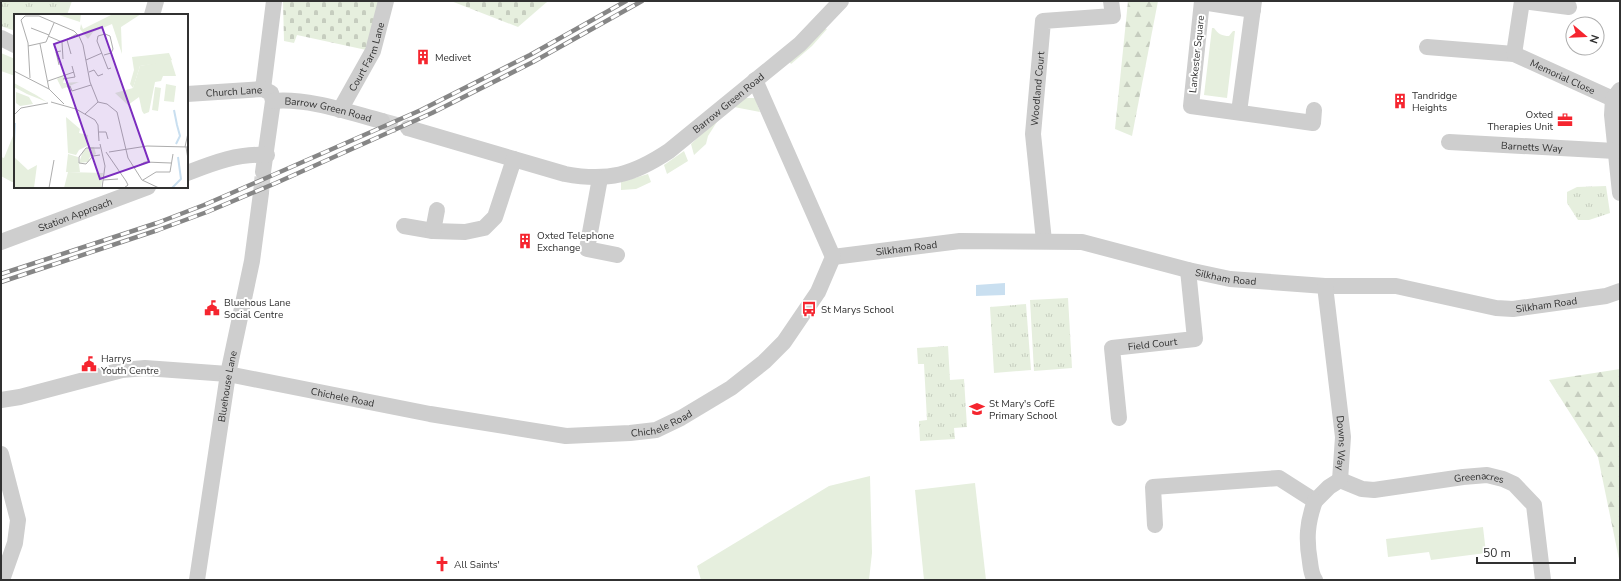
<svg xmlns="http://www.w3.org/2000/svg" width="1621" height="581" viewBox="0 0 1621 581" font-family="'Nunito Sans',sans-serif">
<defs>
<pattern id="forest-firs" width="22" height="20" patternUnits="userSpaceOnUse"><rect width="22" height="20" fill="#e6efde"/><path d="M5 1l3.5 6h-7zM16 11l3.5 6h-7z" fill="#c6cdbf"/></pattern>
<pattern id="cemetery-stones" width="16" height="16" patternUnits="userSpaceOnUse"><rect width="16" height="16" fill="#e6efde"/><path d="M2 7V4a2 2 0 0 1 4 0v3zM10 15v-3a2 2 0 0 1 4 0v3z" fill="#c6cdbf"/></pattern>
<pattern id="park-tufts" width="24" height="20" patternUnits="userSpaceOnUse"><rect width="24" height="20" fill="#e6efde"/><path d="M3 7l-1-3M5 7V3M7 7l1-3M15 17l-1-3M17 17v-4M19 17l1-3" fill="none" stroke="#c6cdbf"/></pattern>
</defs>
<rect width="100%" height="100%" fill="#fff"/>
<g fill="#e6efde">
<polygon points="824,28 827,29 812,46 791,64 789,61"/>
<path d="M1212,28H1214C1218,34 1222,36 1229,36L1233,31H1235L1227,98L1204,95Z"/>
<polygon points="1,53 15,59 15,76 1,71"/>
<polygon points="745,98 755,98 760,112 734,107"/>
<polygon points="720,117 708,136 706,144 694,155 691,144"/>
<polygon points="15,131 15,182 12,182 1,176 1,157 4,158"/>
<polygon points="684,151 688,161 667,174 664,165"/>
<polygon points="648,174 651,182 636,189 621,190 621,182"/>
<polygon points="870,476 872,553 869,580 701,580 697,566 829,486"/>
<polygon points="975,483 986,580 924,580 915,490"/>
<polygon points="1483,527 1486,553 1431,560 1429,552 1388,557 1386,539"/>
</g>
<g fill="url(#forest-firs)">
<polygon points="1128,1 1158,1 1132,136 1115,129"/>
<polygon points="1620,369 1620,564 1598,457 1549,380"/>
</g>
<g fill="url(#cemetery-stones)">
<polygon points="283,1 381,1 371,51 297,35 294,43 284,41"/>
<polygon points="451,1 548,1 518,27"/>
</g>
<g fill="url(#park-tufts)">
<polygon points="1,1 72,1 67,15 15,15 15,31 1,26"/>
<polygon points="1606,186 1610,213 1589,220 1578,220 1567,203 1567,192 1577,187"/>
<polygon points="1068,298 1072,368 1034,371 1030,300"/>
<polygon points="1026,304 1031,370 994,373 990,307"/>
<polygon points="948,346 950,380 964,379 967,427 954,428 955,439 920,441 919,421 927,420 924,364 918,364 917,348"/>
</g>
<polygon fill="#c9dff0" points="1005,283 1005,295 976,296 976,285"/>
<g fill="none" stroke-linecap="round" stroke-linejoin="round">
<g stroke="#d6d6d6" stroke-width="16" stroke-dasharray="16 8" stroke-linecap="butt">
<polyline points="382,121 408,128"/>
<polyline points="261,193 263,172"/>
</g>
<g stroke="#cecece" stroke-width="16">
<polyline points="1202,1 1191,106 1313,123 1314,110"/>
<polyline points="1522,1 1569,7"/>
<polyline points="1202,2 1253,10"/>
<polyline points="152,15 156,1"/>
<polyline points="1,38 15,45"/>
<path id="s1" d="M1427,47L1514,54L1613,99"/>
<polyline points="1514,54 1522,1"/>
<polyline points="263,89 274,1"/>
<polyline points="1620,90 1613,99 1612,115 1620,193"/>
<path id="s2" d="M187,94L263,89L271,93L273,101L263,172"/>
<path id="s3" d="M273,101C309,98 348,112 382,121"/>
<path id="s4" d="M340,110L373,51L386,1"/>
<polyline points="1239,112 1254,1"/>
<path id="s5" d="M408,128L565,174C608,182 633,175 669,151L800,44L841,1"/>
<path id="s6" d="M1449,142L1615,151"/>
<path d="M187,173C213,163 238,153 267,155"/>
<polyline points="600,178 587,249 617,255"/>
<polyline points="404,226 433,231 465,232 484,228 495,217 514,159"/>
<polyline points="433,231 437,210"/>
<path id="s7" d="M1044,241L1033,134L1043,21L1113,16L1111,1"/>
<path id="s8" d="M1,242L148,187"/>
<path id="s9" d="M833,257L960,241L1082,242L1188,270L1230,279L1325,286H1396L1496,308L1513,309L1606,296L1620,291"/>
<path id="s10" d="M1325,286L1343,437L1340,480"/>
<path id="s11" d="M1,400L20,397L122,370L145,368L228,374L430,414L566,436L630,433L656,430L681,418L731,388L764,362L784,342L818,292L833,257L755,80"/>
<path id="s12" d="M1119,418L1112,348L1195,339L1188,270"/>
<polyline points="1,454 18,520 15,543 2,580"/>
<path id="s13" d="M1340,480L1362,489L1374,490L1463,477L1487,475L1503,479L1514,484L1534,505L1543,580"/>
<polyline points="1155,525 1153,487 1279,478 1315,501 1329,487 1340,480"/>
<path id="s14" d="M197,580L228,374L252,261L261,193"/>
<path d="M1315,580C1311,574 1311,569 1310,562C1306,539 1307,523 1315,501"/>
</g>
<g stroke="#868686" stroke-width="4.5">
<g id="rail">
<polyline points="1,274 157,223 204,205 273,175 421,110 530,55 626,1"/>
<polyline points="1,282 158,230 207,212 276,183 432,113 533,62 642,1"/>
</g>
</g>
<use href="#rail" stroke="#fff" stroke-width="3" stroke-dasharray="9" stroke-linecap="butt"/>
</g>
<defs>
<g id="building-bare" transform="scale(1.2)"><path d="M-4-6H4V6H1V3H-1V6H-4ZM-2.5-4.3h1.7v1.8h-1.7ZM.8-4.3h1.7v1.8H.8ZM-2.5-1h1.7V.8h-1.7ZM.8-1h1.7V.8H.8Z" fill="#f5252f" stroke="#fff" stroke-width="2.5" paint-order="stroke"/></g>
<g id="office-bare" transform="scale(1.2)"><path d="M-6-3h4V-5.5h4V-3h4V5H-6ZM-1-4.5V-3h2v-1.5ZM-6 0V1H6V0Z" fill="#f5252f" stroke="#fff" stroke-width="2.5" paint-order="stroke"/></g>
<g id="civic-bare" transform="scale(1.2)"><path d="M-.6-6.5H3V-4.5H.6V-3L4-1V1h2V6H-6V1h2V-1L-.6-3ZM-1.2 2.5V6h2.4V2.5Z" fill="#f5252f" stroke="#fff" stroke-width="2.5" paint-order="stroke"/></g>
<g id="bus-bare" transform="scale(1.2)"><path d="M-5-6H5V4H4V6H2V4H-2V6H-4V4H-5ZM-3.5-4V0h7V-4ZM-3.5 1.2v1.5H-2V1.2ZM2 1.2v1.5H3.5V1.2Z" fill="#f5252f" stroke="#fff" stroke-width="2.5" paint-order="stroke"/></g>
<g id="school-bare" transform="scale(1.2)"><path d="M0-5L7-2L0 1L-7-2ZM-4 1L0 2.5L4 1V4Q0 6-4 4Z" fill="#f5252f" stroke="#fff" stroke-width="2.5" paint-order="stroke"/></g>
<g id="church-bare" transform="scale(1.2)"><path d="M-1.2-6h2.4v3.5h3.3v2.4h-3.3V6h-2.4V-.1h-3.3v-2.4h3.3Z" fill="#f5252f" stroke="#fff" stroke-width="2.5" paint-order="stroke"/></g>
</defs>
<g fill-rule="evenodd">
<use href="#building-bare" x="423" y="57"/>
<use href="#building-bare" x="1400" y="101"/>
<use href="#office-bare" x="1565" y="120"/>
<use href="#building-bare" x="525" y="241"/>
<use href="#civic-bare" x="212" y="308"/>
<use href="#bus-bare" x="809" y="309"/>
<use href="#civic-bare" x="89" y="364"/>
<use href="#school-bare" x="977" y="409"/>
<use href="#church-bare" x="442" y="564"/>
</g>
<g text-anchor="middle" stroke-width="4" stroke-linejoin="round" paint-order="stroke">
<g font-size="10" fill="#313131" stroke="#fff">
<text transform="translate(1196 54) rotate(-84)" y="4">Lankester Square</text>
<text dy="4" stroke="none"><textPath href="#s4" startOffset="60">Court Farm Lane</textPath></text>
<text dy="4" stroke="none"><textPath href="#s1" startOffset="141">Memorial Close</textPath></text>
<text dy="4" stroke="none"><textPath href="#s7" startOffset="153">Woodland Court</textPath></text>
<text dy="4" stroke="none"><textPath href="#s2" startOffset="47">Church Lane</textPath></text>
<text dy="4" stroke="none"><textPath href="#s5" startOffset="350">Barrow Green Road</textPath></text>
<text dy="4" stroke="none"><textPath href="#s3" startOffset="56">Barrow Green Road</textPath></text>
<text dy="4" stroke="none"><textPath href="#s6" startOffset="83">Barnetts Way</textPath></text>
<text dy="4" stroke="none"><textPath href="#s8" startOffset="79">Station Approach</textPath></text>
<text dy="4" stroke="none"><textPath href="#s9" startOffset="74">Silkham Road</textPath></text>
<text dy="4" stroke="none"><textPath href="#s9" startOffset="398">Silkham Road</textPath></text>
<text dy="4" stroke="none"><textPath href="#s9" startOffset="722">Silkham Road</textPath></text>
<text dy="4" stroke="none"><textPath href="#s12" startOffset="111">Field Court</textPath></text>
<text dy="4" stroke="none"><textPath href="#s14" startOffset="196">Bluehouse Lane</textPath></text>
<text dy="4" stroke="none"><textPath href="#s11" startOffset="348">Chichele Road</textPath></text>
<text dy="4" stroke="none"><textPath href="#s11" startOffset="672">Chichele Road</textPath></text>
<text dy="4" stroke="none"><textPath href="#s10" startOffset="158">Downs Way</textPath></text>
<text dy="4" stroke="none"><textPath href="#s13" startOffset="142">Greenacres</textPath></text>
</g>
<g font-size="10" fill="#313131" stroke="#fff" text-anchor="start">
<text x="435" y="61">Medivet</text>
<text x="1412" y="99">Tandridge<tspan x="1412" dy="12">Heights</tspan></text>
<text x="1553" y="118" text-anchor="end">Oxted<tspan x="1553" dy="12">Therapies Unit</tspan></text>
<text x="537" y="239">Oxted Telephone<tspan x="537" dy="12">Exchange</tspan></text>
<text x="224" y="306">Bluehous Lane<tspan x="224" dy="12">Social Centre</tspan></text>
<text x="821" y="313">St Marys School</text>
<text x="101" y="362">Harrys<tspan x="101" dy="12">Youth Centre</tspan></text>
<text x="989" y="407">St Mary's CofE<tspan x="989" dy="12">Primary School</tspan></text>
<text x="454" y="568">All Saints'</text>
</g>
</g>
<g transform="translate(14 14)">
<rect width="174" height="174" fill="#fff"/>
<path d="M157,46L162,62H149L147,67L141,68L135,98L130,100L128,97L125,83L114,91L101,79L119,74L126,52ZM152,70L162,72L160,88L150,87ZM141,73L147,74L144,97L138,96ZM2,78L15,83L19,90L6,92L2,89Z" fill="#e6efde"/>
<path d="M42,0H67L66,8ZM99,0H127L107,13L108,40L98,10L79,18L74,25L66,15L67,10L69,15ZM155,39L158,46L153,48L126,52L119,74L116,70L120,56L118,43ZM48,62L51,63L49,69L65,68L48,75L43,65ZM0,69L22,81L33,88L13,80L0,73ZM54,140L64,143L66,158H52ZM0,143L14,156L23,151L20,174H0Z" fill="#e6efde"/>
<path d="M52,103L66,115L65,119L74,121L73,132L65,136L62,141L54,139ZM75,133H80L82,140L76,143L74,148L65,149L69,137Z" fill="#e6efde"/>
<path d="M54,158L89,159L87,174H50Z" fill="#e6efde"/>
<path fill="none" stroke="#c9dff0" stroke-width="2" d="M160,96L163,111M0,130L1,109M162,130L166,122L163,111M158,174L167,165L164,143"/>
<path fill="none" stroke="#adadad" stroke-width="1" d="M17,14L35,21M34,22L48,28L63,20M53,26L57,40M48,28L49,45M26,30L35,75M14,32L32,28L40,9M90,41L97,39L99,35L96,22L91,20L84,22L83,27L94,55L97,54M72,46L88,39M45,51L42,38L47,37M0,57L35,75L50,90M75,58L80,56L84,62L89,60M16,64L14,29L7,6L11,2H25L60,17L65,22L69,31L76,68L84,88M49,65L61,63L58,52M34,67L60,58M53,73L56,72L58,77L77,71M37,88L62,95L81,106L84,111L85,127M84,88L93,90L103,98L114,144L128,166L145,174M71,100L84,88M0,101L7,94L34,89M85,118H92L94,125M86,130L91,152L88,174M171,133L174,119M172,133L174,145M86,134H72L65,143V149L72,150L79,142L86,141M92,138L112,167L114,171L110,174M95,138L133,132L174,133M120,154L131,148L157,149M89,166L104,165M129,166L142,158H156L159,140M35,174L40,146"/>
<path fill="#7b2cbf" fill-opacity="0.15" stroke="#7b2cbf" stroke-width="2" d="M88,13L135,148L86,165L40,30Z"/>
<rect width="174" height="174" fill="none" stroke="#313131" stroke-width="2"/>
</g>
<rect width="1621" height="581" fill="none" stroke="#313131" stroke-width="4"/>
<g transform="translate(1585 36) rotate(109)"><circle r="19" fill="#ffffff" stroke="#adadad"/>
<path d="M0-3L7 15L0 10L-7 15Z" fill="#f5252f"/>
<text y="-6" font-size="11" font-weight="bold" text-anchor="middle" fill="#313131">N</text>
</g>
<path d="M1477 557v6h98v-6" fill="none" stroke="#313131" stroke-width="2"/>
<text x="1483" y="557" font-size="12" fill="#313131" stroke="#ffffff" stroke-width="3" paint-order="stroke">50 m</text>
</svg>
